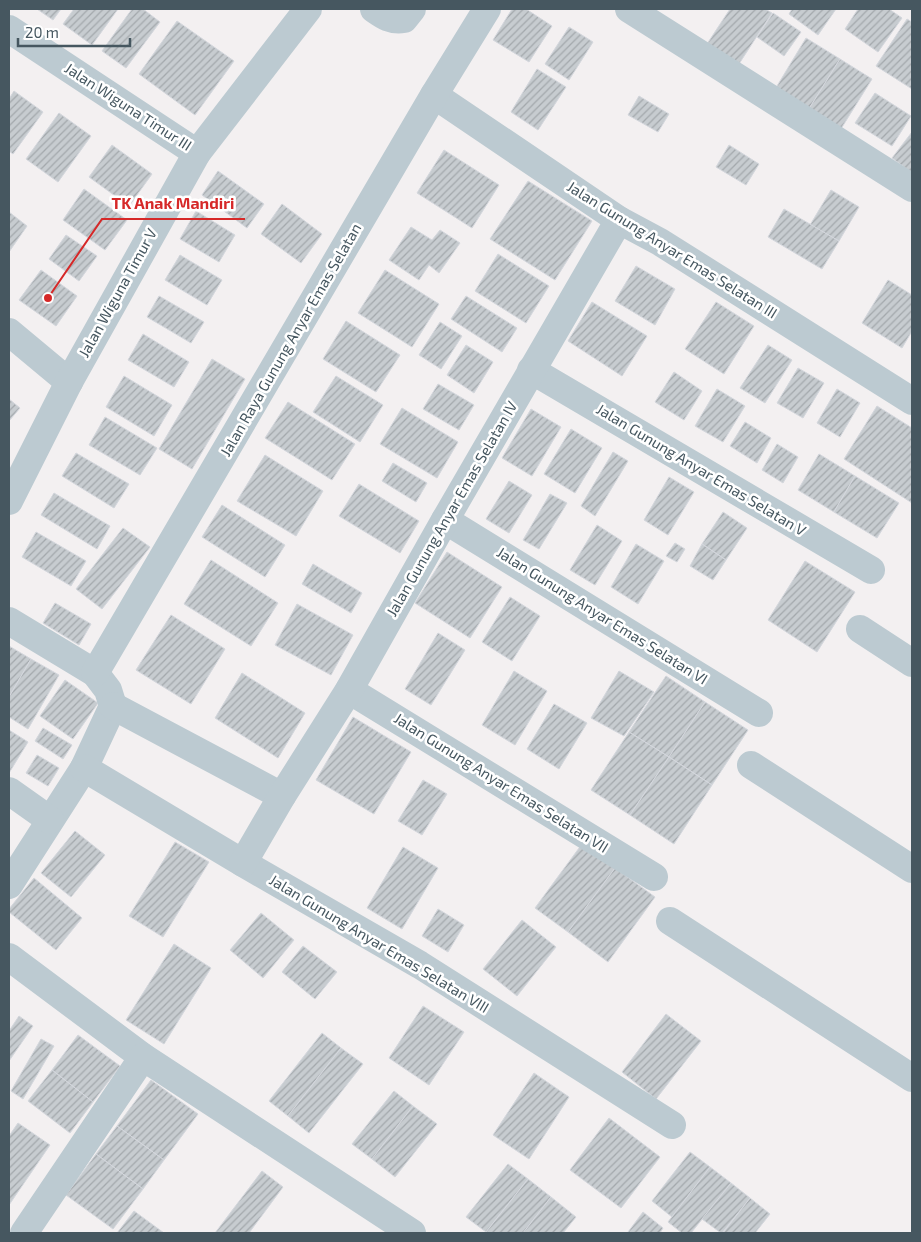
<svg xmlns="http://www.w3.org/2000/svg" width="921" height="1242" viewBox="0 0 921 1242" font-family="'Exo 2',sans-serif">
<defs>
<pattern id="building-hatch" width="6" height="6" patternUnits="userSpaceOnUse" patternTransform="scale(1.25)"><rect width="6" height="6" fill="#c7ccd0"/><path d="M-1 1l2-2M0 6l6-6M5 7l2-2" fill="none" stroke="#a3a8ac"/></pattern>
</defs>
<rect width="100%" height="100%" fill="#f3f0f1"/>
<g fill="url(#building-hatch)" stroke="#d4d7dd">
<polygon points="37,9 61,9 53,20"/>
<polygon points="74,9 118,9 92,45 63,24"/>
<polygon points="132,9 143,9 160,22 126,68 102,51"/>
<polygon points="512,9 526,9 552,26 529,62 493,40"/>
<polygon points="730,9 765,9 772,13 737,67 705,47"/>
<polygon points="792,9 836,9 818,35 789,14"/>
<polygon points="858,9 889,9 902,18 878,52 845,29"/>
<polygon points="773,13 801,32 784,56 757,37"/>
<polygon points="907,19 912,22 912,89 876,66"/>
<polygon points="177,21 234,61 195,115 139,74"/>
<polygon points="569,27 593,42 569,80 545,64"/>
<polygon points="806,38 840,59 807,112 774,91"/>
<polygon points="840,59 872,79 839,132 807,112"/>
<polygon points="537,69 566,87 538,130 511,112"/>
<polygon points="14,91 43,112 13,154 9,151 9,99"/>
<polygon points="875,93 911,116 892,146 855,123"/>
<polygon points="639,96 669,114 658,132 628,115"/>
<polygon points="59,113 91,136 58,182 26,159"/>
<polygon points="912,132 912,173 892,158"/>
<polygon points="112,145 152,174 129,206 89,177"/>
<polygon points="729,145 759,164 746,185 716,167"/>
<polygon points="444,150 499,185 472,228 417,193"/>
<polygon points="218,171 264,204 247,228 202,195"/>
<polygon points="528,181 592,221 555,280 490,239"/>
<polygon points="84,189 127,220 105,250 63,220"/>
<polygon points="831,190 859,207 839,241 810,225"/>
<polygon points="282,204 322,234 301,263 261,234"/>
<polygon points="784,209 839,241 822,269 768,237"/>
<polygon points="196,211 235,235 219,262 180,239"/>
<polygon points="9,212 27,226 9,252"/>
<polygon points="411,227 432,240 440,230 460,243 439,273 429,265 419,280 389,260"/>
<polygon points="66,235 97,256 79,281 49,259"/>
<polygon points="498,254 549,286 526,323 475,291"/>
<polygon points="180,255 222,280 207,305 165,280"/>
<polygon points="636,266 675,289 655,325 615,301"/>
<polygon points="41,270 77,296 56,326 19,300"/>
<polygon points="385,270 439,304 412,347 358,313"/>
<polygon points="888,280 912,295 912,331 902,348 862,323"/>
<polygon points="159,296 204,322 191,343 147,317"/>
<polygon points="466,296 517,328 502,352 451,319"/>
<polygon points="592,302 647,336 622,376 568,341"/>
<polygon points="716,302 754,326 724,374 685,349"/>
<polygon points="346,321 400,355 376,392 323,359"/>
<polygon points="440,322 462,336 441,369 419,355"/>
<polygon points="143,334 189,362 174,387 128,360"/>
<polygon points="466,345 493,362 474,393 447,375"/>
<polygon points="768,345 792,360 765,403 740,388"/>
<polygon points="212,359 245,379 192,469 159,449"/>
<polygon points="798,368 824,383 803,418 777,403"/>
<polygon points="674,372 702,391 684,420 655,402"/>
<polygon points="124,376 172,405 154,436 106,407"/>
<polygon points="336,376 383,405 360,442 313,412"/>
<polygon points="438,384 474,405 459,430 423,409"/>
<polygon points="717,389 745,406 723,442 695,426"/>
<polygon points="837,389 860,403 840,437 817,423"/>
<polygon points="9,399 20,408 9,421"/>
<polygon points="288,402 355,444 332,480 265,438"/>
<polygon points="877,406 912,428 912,503 844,459"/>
<polygon points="402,408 458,442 437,478 380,444"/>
<polygon points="531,409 561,427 532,476 502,458"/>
<polygon points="105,417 157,448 140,475 89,445"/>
<polygon points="745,422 771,438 757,463 730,446"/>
<polygon points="571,429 602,448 575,493 544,474"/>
<polygon points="777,444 798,457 783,483 762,470"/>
<polygon points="613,452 628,461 595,516 581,506"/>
<polygon points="76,453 129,484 114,508 62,476"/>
<polygon points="819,454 855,476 834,512 798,490"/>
<polygon points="265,455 323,491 296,536 237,501"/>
<polygon points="393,463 427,483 416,502 382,481"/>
<polygon points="855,476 899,503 877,538 834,512"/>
<polygon points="669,477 694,492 668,535 644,520"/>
<polygon points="509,481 532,495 509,533 486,519"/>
<polygon points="359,484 419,521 400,553 339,516"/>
<polygon points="54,493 110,526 97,549 41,515"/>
<polygon points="550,494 567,503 539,549 523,540"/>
<polygon points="222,505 285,545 265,577 202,537"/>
<polygon points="723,512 747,528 726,560 702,544"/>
<polygon points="597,525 622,541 595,585 570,570"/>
<polygon points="123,528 150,547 102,609 76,589"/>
<polygon points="36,532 86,561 71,586 22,557"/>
<polygon points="675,543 685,549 677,562 666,556"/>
<polygon points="636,544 664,561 638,604 611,587"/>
<polygon points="702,544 726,560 713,580 690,566"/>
<polygon points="447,552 502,587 470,638 415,603"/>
<polygon points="211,560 278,603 251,646 184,604"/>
<polygon points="805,561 855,592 817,652 768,620"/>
<polygon points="313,564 362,593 351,613 302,584"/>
<polygon points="510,597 540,616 512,661 482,642"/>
<polygon points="55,603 91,624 79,645 43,623"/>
<polygon points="297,604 353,635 331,675 275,645"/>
<polygon points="171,615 225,649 191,704 136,670"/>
<polygon points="438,633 465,650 431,705 405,689"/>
<polygon points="9,646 31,659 9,697"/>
<polygon points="31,659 59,675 28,729 9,717 9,697"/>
<polygon points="514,671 547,691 515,745 482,725"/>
<polygon points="619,671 654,692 624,736 591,718"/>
<polygon points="242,673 305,713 278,758 215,718"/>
<polygon points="666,676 705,702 669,757 629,732"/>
<polygon points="65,680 98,703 73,739 40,716"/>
<polygon points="705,702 748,730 712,785 669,757"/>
<polygon points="554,704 587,723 559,769 527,749"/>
<polygon points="353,717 411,752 374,814 316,780"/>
<polygon points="43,728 72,745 63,759 35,741"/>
<polygon points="9,730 28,742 9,773"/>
<polygon points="629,732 669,757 630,815 591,790"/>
<polygon points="37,755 59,768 48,786 26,773"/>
<polygon points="669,757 712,785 674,844 630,815"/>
<polygon points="423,780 447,794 422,835 398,821"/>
<polygon points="75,831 105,855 71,897 41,873"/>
<polygon points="175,842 209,862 163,937 129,916"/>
<polygon points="582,844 615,868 568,932 535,908"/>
<polygon points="403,847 438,868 402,929 367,908"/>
<polygon points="615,868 655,897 608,962 568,932"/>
<polygon points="34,878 82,918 56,950 9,912 9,909"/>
<polygon points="438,909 464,925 448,952 422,936"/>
<polygon points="261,913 294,940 263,978 230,950"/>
<polygon points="522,920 556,947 517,996 483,969"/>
<polygon points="174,944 211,968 164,1044 126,1020"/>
<polygon points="303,946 337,972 315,999 282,972"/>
<polygon points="423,1006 464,1032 429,1085 389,1058"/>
<polygon points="666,1014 701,1041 656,1099 622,1072"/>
<polygon points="19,1016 33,1026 9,1061 9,1031"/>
<polygon points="322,1033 341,1048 288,1116 269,1101"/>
<polygon points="78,1035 120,1066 93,1102 52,1070"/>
<polygon points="41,1039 54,1046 23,1099 11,1091"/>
<polygon points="341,1048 363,1064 309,1133 288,1116"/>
<polygon points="52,1070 93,1102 70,1133 28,1101"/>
<polygon points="534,1073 569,1097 529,1159 493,1135"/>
<polygon points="151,1080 198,1114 164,1160 117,1126"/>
<polygon points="394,1091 413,1106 372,1159 352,1144"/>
<polygon points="413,1106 437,1124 395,1177 372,1159"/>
<polygon points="609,1118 660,1157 621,1208 570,1170"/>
<polygon points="18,1123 50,1145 9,1205 9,1136"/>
<polygon points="117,1126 164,1160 143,1189 96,1154"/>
<polygon points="690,1152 710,1167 672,1217 652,1201"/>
<polygon points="96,1154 143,1189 113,1229 66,1195"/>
<polygon points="508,1164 528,1179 486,1232 466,1217"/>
<polygon points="710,1167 731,1183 691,1233 682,1233 668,1222"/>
<polygon points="262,1171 283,1187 249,1233 215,1233"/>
<polygon points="528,1179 551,1197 523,1233 488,1233 486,1232"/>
<polygon points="731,1183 750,1198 722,1233 721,1233 702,1219"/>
<polygon points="551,1197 576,1217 563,1233 523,1233"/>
<polygon points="750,1198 770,1214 755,1233 723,1233"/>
<polygon points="134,1211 164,1233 117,1233"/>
<polygon points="643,1212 663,1228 660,1233 629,1233 628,1232"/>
</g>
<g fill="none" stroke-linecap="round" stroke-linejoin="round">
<g stroke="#bccad1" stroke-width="28">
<path d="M374,9C384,16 391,21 404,19L412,9"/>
<polyline points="629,9 912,188"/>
<polyline points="9,29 197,153"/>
<polyline points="434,95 619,220 660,242 912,401"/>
<polyline points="9,332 69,382"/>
<polyline points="531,370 871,570"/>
<polyline points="9,501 69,382 197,153 308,9"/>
<polyline points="445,520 759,713"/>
<polyline points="9,621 95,673 108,690 113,706 84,768 9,885"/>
<polyline points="860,629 912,663"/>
<polyline points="95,673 434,95 487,9"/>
<polyline points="349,690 654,877"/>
<polyline points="113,706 282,796"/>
<polyline points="751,765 912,869"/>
<polyline points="84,768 243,863 420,965 672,1125"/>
<polyline points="9,791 50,820"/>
<polyline points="243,863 282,796 349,690 445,520 619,220"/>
<polyline points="670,921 912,1078"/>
<polyline points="9,957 143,1057 412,1233"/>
<polyline points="24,1233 143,1057"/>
</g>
</g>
<g text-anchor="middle" stroke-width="5" stroke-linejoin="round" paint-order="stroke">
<g font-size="15" fill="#465760" stroke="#fff">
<text transform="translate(128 107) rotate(33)" y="5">Jalan Wiguna Timur III</text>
<text transform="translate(672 250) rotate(32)" y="5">Jalan Gunung Anyar Emas Selatan III</text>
<text transform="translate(118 293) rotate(-61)" y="5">Jalan Wiguna Timur V</text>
<text transform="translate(291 340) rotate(-60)" y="5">Jalan Raya Gunung Anyar Emas Selatan</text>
<text transform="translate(701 470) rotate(31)" y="5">Jalan Gunung Anyar Emas Selatan V</text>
<text transform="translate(452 509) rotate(-60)" y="5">Jalan Gunung Anyar Emas Selatan IV</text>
<text transform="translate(602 616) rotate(32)" y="5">Jalan Gunung Anyar Emas Selatan VI</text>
<text transform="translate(501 783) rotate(32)" y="5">Jalan Gunung Anyar Emas Selatan VII</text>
<text transform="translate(379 944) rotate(31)" y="5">Jalan Gunung Anyar Emas Selatan VIII</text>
</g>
</g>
<path fill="none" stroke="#d62828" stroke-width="2" d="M48 298L102 219H245"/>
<circle fill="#d62828" stroke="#fff" stroke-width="2" cx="48" cy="298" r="5"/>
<g font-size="16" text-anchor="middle" font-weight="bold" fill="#d62828" stroke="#fff" stroke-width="5" stroke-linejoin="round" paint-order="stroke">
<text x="173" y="209">TK Anak Mandiri</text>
</g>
<rect width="921" height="1242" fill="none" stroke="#465760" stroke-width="20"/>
<path d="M18 38v8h112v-8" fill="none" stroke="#465760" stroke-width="2.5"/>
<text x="25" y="38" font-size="15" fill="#465760" stroke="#ffffff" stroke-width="4" paint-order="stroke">20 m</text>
</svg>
